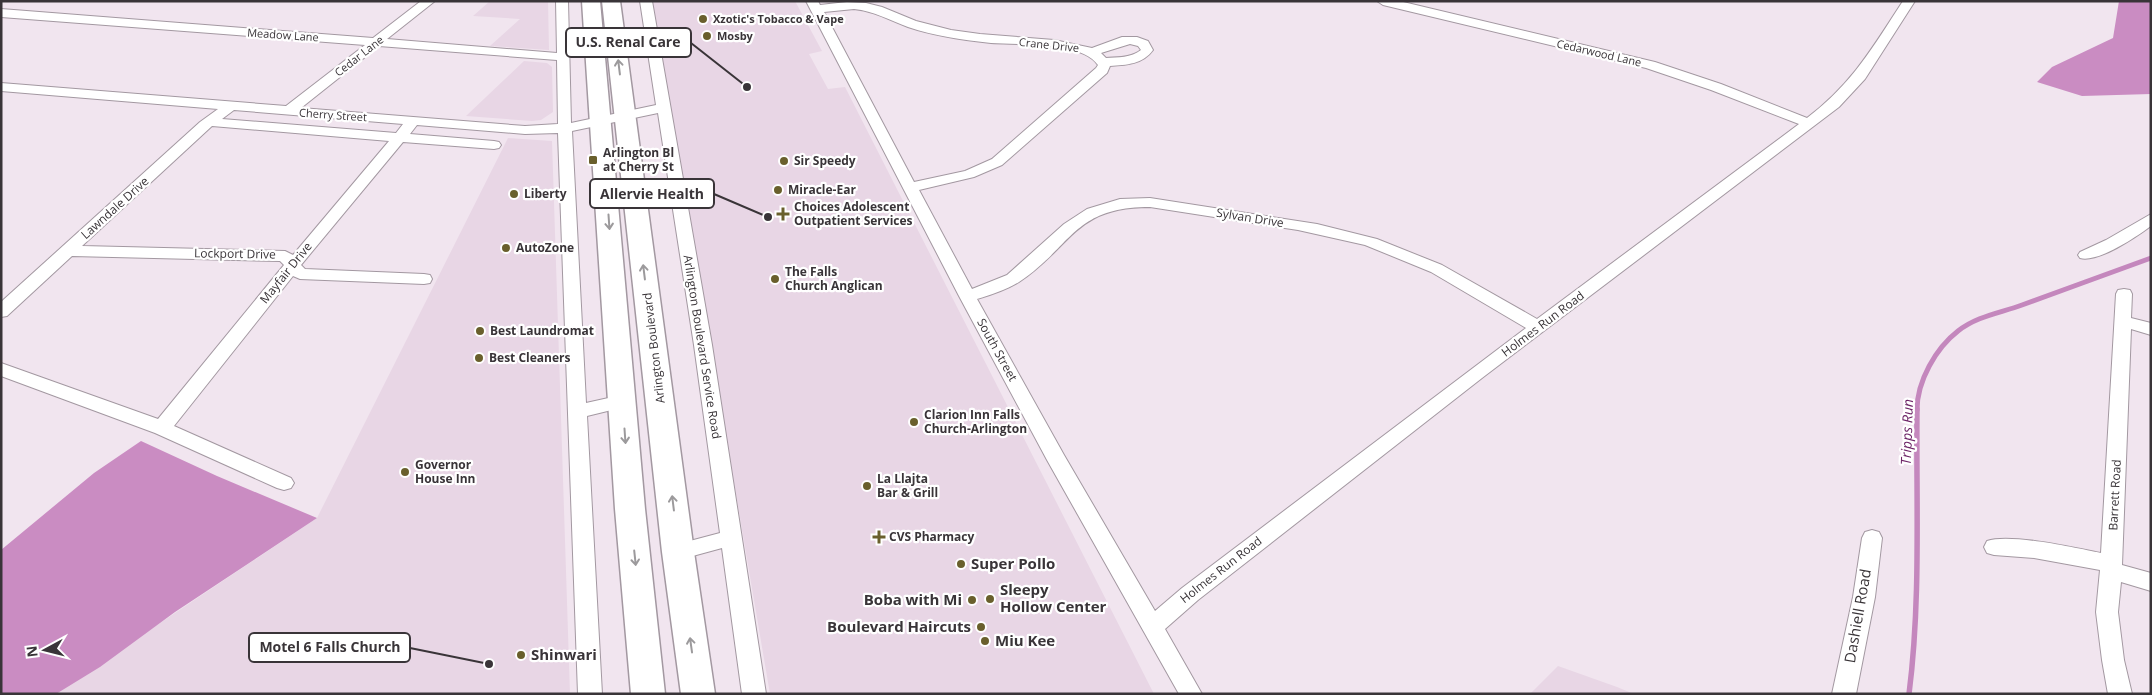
<svg xmlns="http://www.w3.org/2000/svg" width="2152" height="695" viewBox="0 0 2152 695" font-family="'Open Sans',sans-serif">
<rect width="100%" height="100%" fill="#f1e5ef"/>
<g fill="#e8d6e5">
<polygon points="490,1 548,1 549,50 490,46 520,19 473,16"/>
<polygon points="652,1 795,1 822,51 809,54 828,89 845,87 1154,694 770,694"/>
<polygon points="524,61 547,63 552,67 553,112 541,120 532,121 466,116"/>
<polygon points="508,138 552,141 570,694 54,694 317,518"/>
<polygon points="1558,666 1617,687 1634,694 1530,694"/>
</g>
<g fill="#ca8cc2">
<polygon points="2119,1 2151,1 2151,94 2082,96 2037,82 2052,67 2113,38"/>
<polygon points="141,441 217,476 317,518 175,612 100,667 56,694 1,694 1,550 94,473"/>
</g>
<g fill="none" stroke-linecap="round" stroke-linejoin="round">
<path stroke="#c487bd" stroke-width="5" d="M1917,410C1917,381 1936,348 1958,331C1977,316 2000,313 2022,305C2065,289 2108,274 2151,258"/>
<path stroke="#c487bd" stroke-width="5.5" d="M1909,694C1921,600 1916,503 1917,409"/>
<g stroke="#a398a1" stroke-width="2">
<g id="minor">
<path d="M421,1H435L387,39L557,53L556,1H568L571,123L656,105L640,1H652L712,345L766,694H742L722,548L678,560L671,558L668,552L671,546L720,533L694,345L658,113L572,131L586,403L622,395L628,396L631,401L628,406L587,416L602,694H578L558,133L525,134L417,125L410,134L494,141L499,142L501,145L499,148L494,149L403,142L301,265L305,269L424,274L430,275L432,279L430,283L424,284L300,279L293,276L174,426L291,478L294,483L291,488L284,490L277,488L155,433L1,376V363L158,419L284,265L280,261L72,256L7,316L1,317V302L200,122L218,109L1,91V83L286,106L365,45L1,17V9L373,38ZM379,46L557,60L558,124L525,126L301,108ZM234,110L403,124L396,133L222,119ZM212,126L389,141L293,255L285,251L82,246Z"/>
<path d="M806,1H818L820,5L847,2L866,3L882,7L916,21L951,30L980,34L1054,40L1092,48L1122,37H1137L1148,41L1153,50C1143,64 1127,65 1110,66L1107,73L1002,165L974,177L919,190L972,289L1007,275L1064,224L1087,209L1120,199L1150,198L1317,224L1377,239L1442,265L1537,319L1799,124L1711,90L1646,68L1383,5L1377,1H1399L1655,62L1721,84L1807,118C1852,84 1873,47 1903,1H1915L1865,79L1839,107L1482,378L1198,600L1165,629L1202,694H1179L1047,460L959,296ZM854,9C874,11 889,20 908,27C935,36 963,40 991,43C1018,45 1082,41 1098,65L1096,68L992,159L965,171L914,182L824,12ZM1130,44L1138,46L1141,50C1131,58 1118,57 1106,58L1101,53ZM1150,207L1298,230L1365,245L1431,272L1526,328L1182,588L1155,611L1064,455L977,299C991,295 1006,290 1019,282C1073,246 1073,207 1150,207Z"/>
<path d="M2151,214V226C2136,237 2098,263 2080,258L2078,255L2080,252L2106,240Z"/>
<path d="M2124,289L2130,290L2132,294L2131,318L2151,323V335L2131,329L2122,565L2151,573V591L2121,582L2118,612L2124,660L2132,694H2108L2102,660L2096,612L2100,570L2034,558L1994,555L1987,553L1984,547L1987,541C2010,533 2075,548 2101,553L2116,294L2118,290Z"/>
<polygon points="1872,530 1879,532 1882,538 1875,597 1856,694 1832,694 1853,597 1862,538 1865,532"/>
</g>
</g>
<g stroke="#a398a1" stroke-width="3">
<g id="highway">
<polygon points="582,1 600,1 645,509 665,694 631,694 615,509"/>
<polygon points="602,1 620,1 694,552 715,694 681,694 662,552"/>
</g>
</g>
<use href="#minor" fill="#fff" fill-rule="evenodd"/>
<use href="#highway" fill="#fff" fill-rule="evenodd"/>
</g>
<defs><path id="oneway-shaft" d="M-6 0H5M1.5-3L5.5 0L1.5 3" fill="none" stroke-width="1.6" stroke-linecap="round" stroke-linejoin="round" transform="scale(1.25)"/></defs>
<g stroke="#9c9a9c">
<use href="#oneway-shaft" transform="translate(619 67) rotate(-97)"/>
<use href="#oneway-shaft" transform="translate(609 222) rotate(86)"/>
<use href="#oneway-shaft" transform="translate(644 272) rotate(-97)"/>
<use href="#oneway-shaft" transform="translate(625 436) rotate(86)"/>
<use href="#oneway-shaft" transform="translate(673 503) rotate(-97)"/>
<use href="#oneway-shaft" transform="translate(635 558) rotate(84)"/>
<use href="#oneway-shaft" transform="translate(691 645) rotate(-98)"/>
</g>
<g fill="#695f2c" stroke="#fff" stroke-width="2">
<circle cx="703" cy="19" r="5"/>
<circle cx="707" cy="36" r="5"/>
<rect x="588" y="155" width="10" height="10" rx="2.5"/>
<circle cx="784" cy="161" r="5"/>
<circle cx="778" cy="190" r="5"/>
<circle cx="514" cy="194" r="5"/>
<path d="M780.5 206.5h5v5h5v5h-5v5h-5v-5h-5v-5h5z"/>
<circle cx="506" cy="248" r="5"/>
<circle cx="775" cy="279" r="5"/>
<circle cx="480" cy="331" r="5"/>
<circle cx="479" cy="358" r="5"/>
<circle cx="914" cy="422" r="5"/>
<circle cx="405" cy="472" r="5"/>
<circle cx="867" cy="486" r="5"/>
<path d="M876.5 529.5h5v5h5v5h-5v5h-5v-5h-5v-5h5z"/>
<circle cx="961" cy="564" r="5"/>
<circle cx="990" cy="599" r="5"/>
<circle cx="972" cy="600" r="5"/>
<circle cx="981" cy="627" r="5"/>
<circle cx="985" cy="641" r="5"/>
<circle cx="521" cy="655" r="5"/>
</g>
<g text-anchor="middle" stroke-width="4.5" stroke-linejoin="round" paint-order="stroke">
<g font-size="11" font-weight="bold" fill="#393438" stroke="#fff" text-anchor="start">
<text x="713" y="23">Xzotic's Tobacco &amp; Vape</text>
<text x="717" y="40">Mosby</text>
</g>
<g font-size="11" fill="#393438" stroke="#fff">
<text transform="translate(283 35) rotate(4)" y="4">Meadow Lane</text>
<text transform="translate(1049 45) rotate(6)" y="4">Crane Drive</text>
<text transform="translate(1599 53) rotate(13)" y="4">Cedarwood Lane</text>
<text transform="translate(359 56) rotate(-38)" y="4">Cedar Lane</text>
<text transform="translate(333 115) rotate(4)" y="4">Cherry Street</text>
</g>
<g font-size="12" font-weight="bold" fill="#393438" stroke="#fff" text-anchor="start">
<text x="603" y="157">Arlington Bl<tspan x="603" dy="14">at Cherry St</tspan></text>
<text x="794" y="165">Sir Speedy</text>
<text x="788" y="194">Miracle-Ear</text>
<text x="524" y="198">Liberty</text>
<text x="794" y="211">Choices Adolescent<tspan x="794" dy="14">Outpatient Services</tspan></text>
<text x="516" y="252">AutoZone</text>
<text x="785" y="276">The Falls<tspan x="785" dy="14">Church Anglican</tspan></text>
<text x="490" y="335">Best Laundromat</text>
<text x="489" y="362">Best Cleaners</text>
<text x="924" y="419">Clarion Inn Falls<tspan x="924" dy="14">Church-Arlington</tspan></text>
<text x="415" y="469">Governor<tspan x="415" dy="14">House Inn</tspan></text>
<text x="877" y="483">La Llajta<tspan x="877" dy="14">Bar &amp; Grill</tspan></text>
<text x="889" y="541">CVS Pharmacy</text>
</g>
<g font-size="12" fill="#393438" stroke="#fff">
<text transform="translate(115 208) rotate(-42)" y="4">Lawndale Drive</text>
<text transform="translate(1250 218) rotate(9)" y="4">Sylvan Drive</text>
<text transform="translate(235 254) rotate(1)" y="4">Lockport Drive</text>
<text transform="translate(286 273) rotate(-51)" y="4">Mayfair Drive</text>
<text transform="translate(1543 324) rotate(-37)" y="4">Holmes Run Road</text>
<text transform="translate(702 347) rotate(81)" y="4">Arlington Boulevard Service Road</text>
<text transform="translate(654 348) rotate(-97)" y="4">Arlington Boulevard</text>
<text transform="translate(997 350) rotate(61)" y="4">South Street</text>
<text transform="translate(2115 495) rotate(-87)" y="4">Barrett Road</text>
<text transform="translate(1221 570) rotate(-38)" y="4">Holmes Run Road</text>
</g>
<g font-size="14" font-style="italic" fill="#6d2467" stroke="#fff">
<text transform="translate(1907 432) rotate(-88)" y="5">Tripps Run</text>
</g>
<g font-size="15" font-weight="bold" fill="#393438" stroke="#fff" text-anchor="start">
<text x="971" y="569">Super Pollo</text>
<text x="1000" y="595">Sleepy<tspan x="1000" dy="17">Hollow Center</tspan></text>
<text x="962" y="605" text-anchor="end">Boba with Mi</text>
<text x="971" y="632" text-anchor="end">Boulevard Haircuts</text>
<text x="995" y="646">Miu Kee</text>
<text x="531" y="660">Shinwari</text>
</g>
<g font-size="15" fill="#393438" stroke="#fff">
<text transform="translate(1858 616) rotate(-80)" y="5">Dashiell Road</text>
</g>
</g>
<path fill="none" stroke="#393438" stroke-width="2" d="M747 87L691 43M768 217L714 194M489 664L410 648"/>
<g fill="#393438" stroke="#fff" stroke-width="2">
<circle cx="747" cy="87" r="5"/>
<circle cx="768" cy="217" r="5"/>
<circle cx="489" cy="664" r="5"/>
</g>
<g fill="#fff" stroke="#393438" stroke-width="2">
<rect x="566" y="28" width="125" height="29" rx="5"/>
<rect x="590" y="179" width="124" height="29" rx="5"/>
<rect x="249" y="633" width="161" height="29" rx="5"/>
</g>
<g font-size="14" text-anchor="middle" font-weight="bold" fill="#393438">
<text x="628" y="47">U.S. Renal Care</text>
<text x="652" y="199">Allervie Health</text>
<text x="330" y="652">Motel 6 Falls Church</text>
</g>
<rect width="2152" height="695" fill="none" stroke="#393438" stroke-width="5"/>
<g transform="translate(45 650) rotate(263)" stroke="#ffffff" stroke-width="4" paint-order="stroke">
<path d="M0-4L9 19L0 12L-9 19Z" fill="#393438"/>
<text y="-8" font-size="14" font-weight="bold" text-anchor="middle" fill="#393438">N</text>
</g>
</svg>
